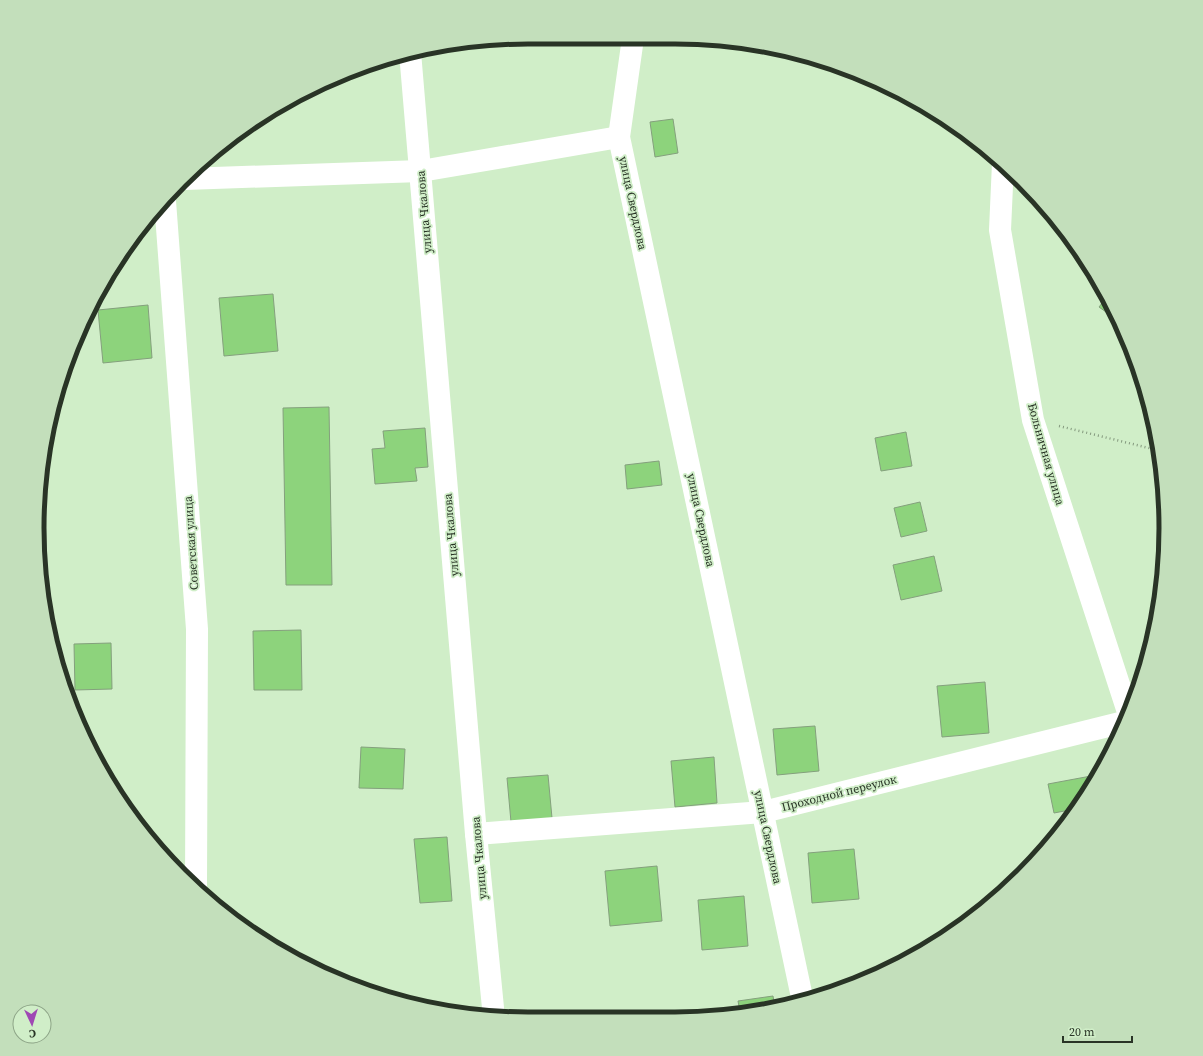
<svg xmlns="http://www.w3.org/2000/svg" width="1203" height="1056" viewBox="0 0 1203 1056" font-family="'Source Serif 4',serif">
<rect width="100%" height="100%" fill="#d0eec8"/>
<g fill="#8dd37c" stroke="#84a07d">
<polygon points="673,119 678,153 655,157 650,122"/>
<polygon points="273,294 278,351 224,356 219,298"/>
<polygon points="1107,297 1115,311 1120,322 1099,307"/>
<polygon points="148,305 152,358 103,363 98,310"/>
<polygon points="329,407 332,585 286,585 283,408"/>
<polygon points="425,428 428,467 415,468 417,481 375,484 372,449 385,448 383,431"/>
<polygon points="906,432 912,466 881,471 875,438"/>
<polygon points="659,461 662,485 627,489 625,465"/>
<polygon points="920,502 927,531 901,537 894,508"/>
<polygon points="934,556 942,591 901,600 893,565"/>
<polygon points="301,630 302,690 254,690 253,631"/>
<polygon points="111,643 112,689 75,690 74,644"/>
<polygon points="985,682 989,733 942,737 937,686"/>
<polygon points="815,726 819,771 777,775 773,729"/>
<polygon points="361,747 405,749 403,789 359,788"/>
<polygon points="714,757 717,803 675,807 671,761"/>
<polygon points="548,775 552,818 511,822 507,778"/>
<polygon points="1091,776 1093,784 1075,809 1054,813 1048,784"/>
<polygon points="447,837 452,901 420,903 414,839"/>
<polygon points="854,849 859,899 812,903 808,853"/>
<polygon points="657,866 662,921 610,926 605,871"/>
<polygon points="744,896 748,946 702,950 698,900"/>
<polygon points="773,996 775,1007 740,1012 738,1001"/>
</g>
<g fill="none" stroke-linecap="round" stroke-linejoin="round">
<polyline stroke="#84997e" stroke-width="2.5" stroke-dasharray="1 3" stroke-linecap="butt" points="1059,426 1157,450"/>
<g stroke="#fff" stroke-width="22">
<polyline points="633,38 619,137 803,1002"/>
<polyline points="410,52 476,834 494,1018"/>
<polyline points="1003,163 1000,230 1033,420 1128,712"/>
<polyline points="185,179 421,171 619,137"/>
<polyline points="476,834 763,812 1124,722"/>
</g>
<polyline stroke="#fff" stroke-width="22" points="165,201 197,629 196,887"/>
</g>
<g text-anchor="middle" stroke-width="3.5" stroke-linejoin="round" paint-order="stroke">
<g font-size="12" fill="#293426" stroke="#d0eec8">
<text transform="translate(633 203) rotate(78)" y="4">улица Свердлова</text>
<text transform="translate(424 212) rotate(-95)" y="4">улица Чкалова</text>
<text transform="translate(1046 454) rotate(74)" y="4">Больничная улица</text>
<text transform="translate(701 520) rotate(78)" y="4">улица Свердлова</text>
<text transform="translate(451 535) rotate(-95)" y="4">улица Чкалова</text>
<text transform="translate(191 543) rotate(-94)" y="4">Советская улица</text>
<text transform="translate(839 793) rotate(-14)" y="4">Проходной переулок</text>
<text transform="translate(768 837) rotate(78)" y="4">улица Свердлова</text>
<text transform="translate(479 858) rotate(-95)" y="4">улица Чкалова</text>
</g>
</g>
<path d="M0 0H1203V1056H0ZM528 44H675A484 484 0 0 1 1159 528V528A484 484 0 0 1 675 1012H528A484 484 0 0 1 44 528V528A484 484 0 0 1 528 44Z" fill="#c3dfbb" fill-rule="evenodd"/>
<path fill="none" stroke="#293426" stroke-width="5" d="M528 44H675A484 484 0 0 1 1159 528V528A484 484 0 0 1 675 1012H528A484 484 0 0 1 44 528V528A484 484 0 0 1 528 44Z"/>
<g transform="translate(32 1024) rotate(176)"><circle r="19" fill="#d0eec8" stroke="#8da487"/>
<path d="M0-3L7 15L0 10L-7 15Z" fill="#9f48b4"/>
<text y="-6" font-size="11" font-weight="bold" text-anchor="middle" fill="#293426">С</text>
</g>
<path d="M1063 1036v6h69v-6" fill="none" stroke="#293426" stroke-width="2"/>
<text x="1069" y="1036" font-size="12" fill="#293426" stroke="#d0eec8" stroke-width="3" paint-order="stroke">20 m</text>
</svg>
